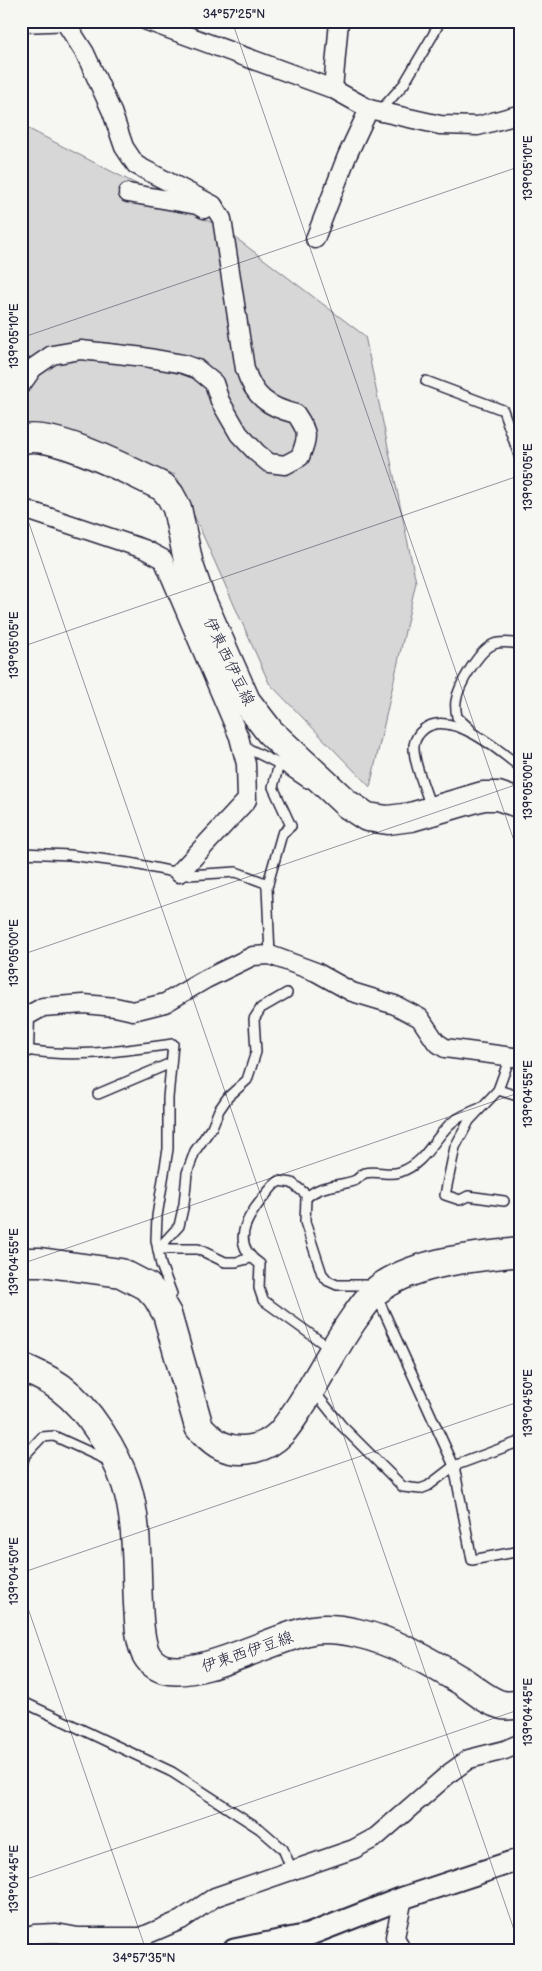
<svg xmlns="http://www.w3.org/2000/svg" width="542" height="1971" viewBox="0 0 542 1971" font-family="'Balsamiq Sans','Klee One',sans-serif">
<rect width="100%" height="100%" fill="#f6f6f2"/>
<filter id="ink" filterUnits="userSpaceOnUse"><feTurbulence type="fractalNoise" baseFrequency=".02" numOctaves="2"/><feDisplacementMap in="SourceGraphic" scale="10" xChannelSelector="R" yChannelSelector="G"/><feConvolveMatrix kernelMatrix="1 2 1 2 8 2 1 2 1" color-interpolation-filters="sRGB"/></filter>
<g filter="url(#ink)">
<polygon fill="#d7d7d7" stroke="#7c7c89" points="21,125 224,229 365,336 416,582 370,787 269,683 176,475 21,427"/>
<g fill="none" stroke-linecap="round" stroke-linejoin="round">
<g stroke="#22223b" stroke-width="12">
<g id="service">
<polyline points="380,111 404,84 433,35 440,21"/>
<polyline points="426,381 503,410 521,461"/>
<path d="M470,729L457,717C456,712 455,707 456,701C458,686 479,650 494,644C502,641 512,643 521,644"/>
<polyline points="241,745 279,764"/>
<path d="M431,808C426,790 413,763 414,745C415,739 419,733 424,729C450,708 502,752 521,768"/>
<polyline points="21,853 70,855 130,863 188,875 236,872 268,884"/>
<polyline points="270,955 267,887 282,834 291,826 273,787 279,764 307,783"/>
<path d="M21,1049C74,1059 121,1051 173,1044L168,1098V1149L157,1216L156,1240L161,1265L172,1294L165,1303"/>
<polyline points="498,1090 521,1097"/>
<polyline points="98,1094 171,1063"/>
<path d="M482,1107C472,1112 456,1117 449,1125C432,1142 424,1164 400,1172C389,1176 376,1170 365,1173C362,1174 359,1178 356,1180C339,1187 322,1183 306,1198L305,1222L322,1274L328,1281L337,1285H365L375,1292L454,1466L472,1560L521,1551"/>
<path d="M308,1196L292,1183L279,1181L273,1186C254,1209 224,1240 260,1264L259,1288L263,1300L331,1349"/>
<polyline points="504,1201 468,1196 460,1200 445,1195 455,1147 469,1121 498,1090 510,1057"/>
<polyline points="158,1249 179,1226 184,1204 187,1173 195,1151 212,1127 219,1110 228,1097 247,1080 256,1052 254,1019 261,1008 287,993"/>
<polyline points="158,1249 198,1249 225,1262 236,1262 251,1258"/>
<polyline points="313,1390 342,1426 403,1487 420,1489 428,1486 454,1466 521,1441"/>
<polyline points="21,1467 25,1455 42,1437 54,1436 109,1461"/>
<polyline points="21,1701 172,1772 260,1829 283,1849 292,1870"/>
</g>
</g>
<g stroke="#22223b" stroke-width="21">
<g id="minor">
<polyline points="147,21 333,89 369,109 440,125 478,126 521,114"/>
<polyline points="21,23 75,21"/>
<polyline points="333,89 339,21"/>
<polyline points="128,193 197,205 204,209"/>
<polyline points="315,239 347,156 369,109"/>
<path d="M21,385L33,368L52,355L81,350L144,357L183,364L197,369L214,383L220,401L239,434L257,453L269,463L285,465L300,457C308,436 309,433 296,414C268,407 254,397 245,369L222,219L213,205L136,165L124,147L112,112L85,53L65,22"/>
<polyline points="21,508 144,549 163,559 239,737 246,764 247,800 179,873"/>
<polyline points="24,1049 25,1017 43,1007 84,1004 115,1007 133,1011 165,1003 206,979 253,956 270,955 316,972 352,992 395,1005 420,1018 436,1042 445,1048 521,1058"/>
<polyline points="21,1938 34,1934 56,1933 78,1937 141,1937 181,1920 215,1897 354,1849 376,1837 451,1772 469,1759 505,1750 521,1743"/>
<polyline points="401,1950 395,1937 403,1898"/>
</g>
</g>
<g stroke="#22223b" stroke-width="25">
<polyline id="tertiary" points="234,1950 308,1935 403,1898 521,1859"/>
</g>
<g stroke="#22223b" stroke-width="31">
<g id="primary">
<path d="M21,440C51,429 133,473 163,487L170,495L177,508L189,565L200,597L246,701L270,732L347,804L367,817L388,820L411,817L483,796H498L521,804"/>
<path d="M21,1262H40L121,1273L148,1287L157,1297L167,1314L199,1427C206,1434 213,1442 222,1446C242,1455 267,1448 281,1433C289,1424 295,1414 301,1405C320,1376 335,1345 355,1317C361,1309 368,1298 376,1291C413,1261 475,1257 521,1252"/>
<path d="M21,1367C35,1373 49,1379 61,1388C89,1409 115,1451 126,1484C138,1520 136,1566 138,1604C139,1619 139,1637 145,1652C149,1661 155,1666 164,1669C200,1679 272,1638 312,1630C326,1628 344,1630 357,1633C394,1641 428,1661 460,1680C474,1688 486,1701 502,1705C507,1706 515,1705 521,1704"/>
</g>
</g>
<use href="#service" stroke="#f6f6f2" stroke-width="9"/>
<use href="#minor" stroke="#f6f6f2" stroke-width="18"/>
<use href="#tertiary" stroke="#f6f6f2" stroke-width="21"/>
<use href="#primary" stroke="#f6f6f2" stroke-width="28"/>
</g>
</g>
<path fill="none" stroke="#22223b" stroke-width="1" stroke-opacity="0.45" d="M232,21L521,861M21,29L45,21M21,338L521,166M21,500L521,1950M21,647L521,475M21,955L521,783M21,1264L521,1092M21,1573L521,1401M21,1588L146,1950M21,1881L521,1709"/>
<g text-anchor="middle" stroke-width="4" stroke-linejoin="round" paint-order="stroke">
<g font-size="16" fill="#22223b" stroke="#f6f6f2">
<text transform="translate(230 661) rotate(64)" y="6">伊東西伊豆線</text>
<text transform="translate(247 1651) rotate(-19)" y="6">伊東西伊豆線</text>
</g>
</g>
<rect width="542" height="1971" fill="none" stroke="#f6f6f2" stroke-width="55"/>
<rect x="28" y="28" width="486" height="1916" fill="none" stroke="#22223b" stroke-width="2"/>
<g font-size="12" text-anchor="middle" fill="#22223b">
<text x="234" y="18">34°57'25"N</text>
<text transform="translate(528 168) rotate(-90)" y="4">139°05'10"E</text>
<text transform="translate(14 336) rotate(-90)" y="4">139°05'10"E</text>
<text transform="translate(528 477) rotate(-90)" y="4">139°05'05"E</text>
<text transform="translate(14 645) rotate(-90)" y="4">139°05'05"E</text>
<text transform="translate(528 786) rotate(-90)" y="4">139°05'00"E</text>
<text transform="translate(14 953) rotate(-90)" y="4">139°05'00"E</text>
<text transform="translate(528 1094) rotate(-90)" y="4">139°04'55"E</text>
<text transform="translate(14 1262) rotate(-90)" y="4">139°04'55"E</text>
<text transform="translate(528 1403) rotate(-90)" y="4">139°04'50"E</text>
<text transform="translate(14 1571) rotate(-90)" y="4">139°04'50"E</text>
<text transform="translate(528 1712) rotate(-90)" y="4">139°04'45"E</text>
<text transform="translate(14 1879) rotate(-90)" y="4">139°04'45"E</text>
<text x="144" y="1962">34°57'35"N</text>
</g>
</svg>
